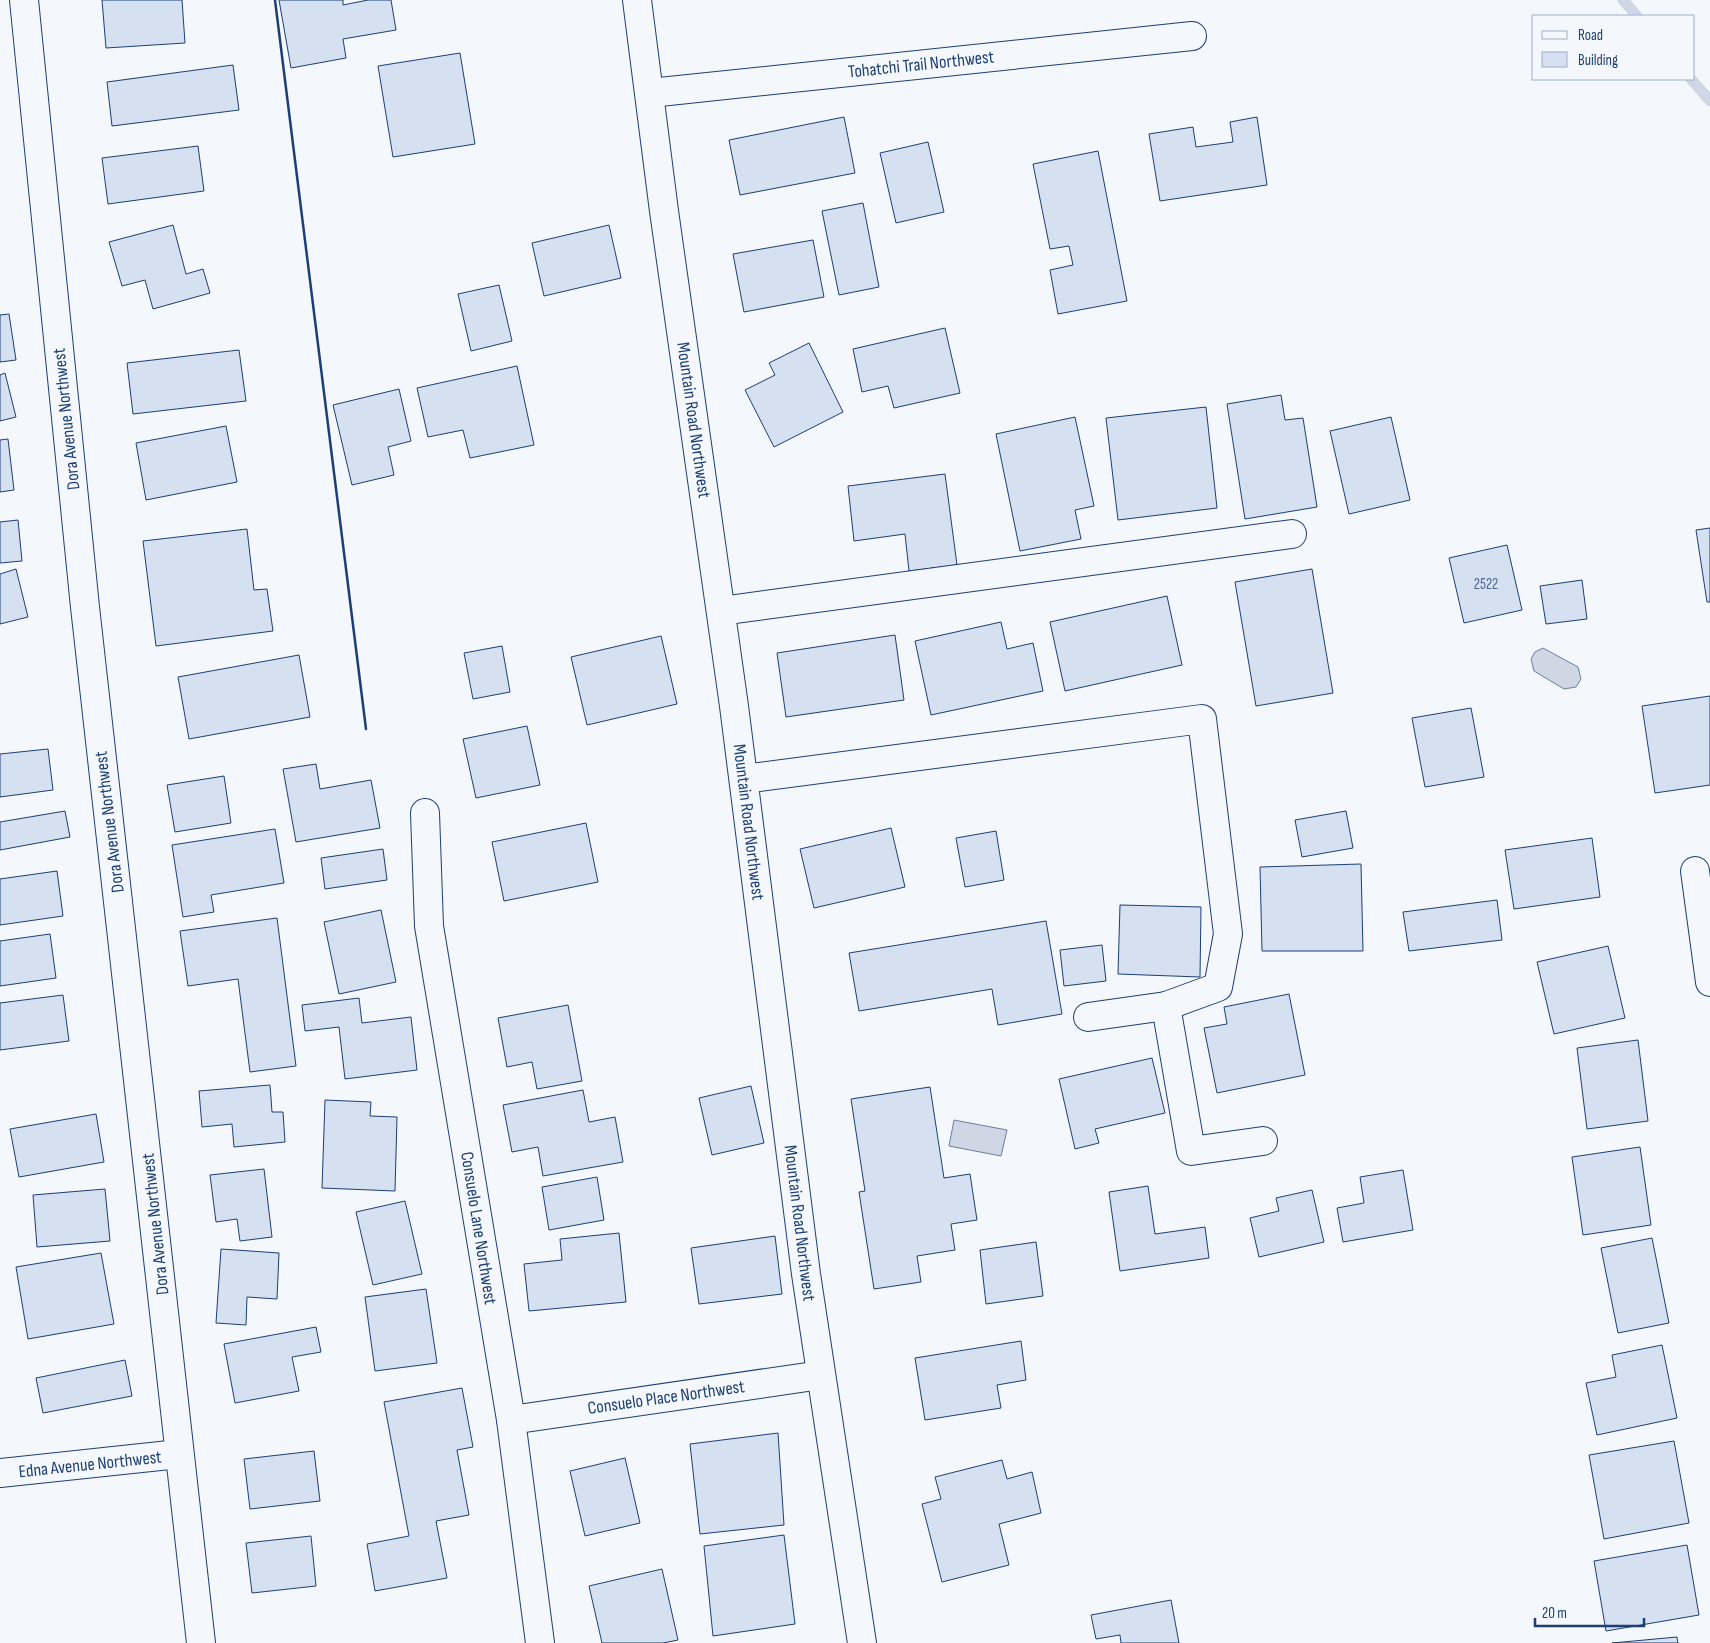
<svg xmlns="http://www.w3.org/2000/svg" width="1710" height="1643" viewBox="0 0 1710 1643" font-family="'Sofia Sans Condensed',sans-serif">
<rect width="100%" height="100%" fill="#f4f7fb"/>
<g fill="#cfd7e4" stroke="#687fa3">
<polygon points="1543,648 1578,667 1581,679 1576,687 1564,689 1534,671 1531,659 1535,652"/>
<polygon points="954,1120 1007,1130 1001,1156 949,1146"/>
</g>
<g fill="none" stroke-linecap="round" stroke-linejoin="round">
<g stroke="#cfd7e4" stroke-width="11">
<polyline points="1623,0 1637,16"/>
<polyline points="1691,79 1710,101"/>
</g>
</g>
<g fill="#d5e0f0" stroke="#1d3f73">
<polygon points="102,0 182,0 185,43 106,48"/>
<polygon points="279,0 343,0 343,5 368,0 391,0 396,30 343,39 346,58 291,68"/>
<polygon points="460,53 475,144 393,157 378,66"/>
<polygon points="233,65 239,110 112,126 107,82"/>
<polygon points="844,117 855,173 740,195 729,140"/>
<polygon points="1257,117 1267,185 1160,201 1149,134 1193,127 1196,147 1233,142 1230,122"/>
<polygon points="928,142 944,212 896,223 880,153"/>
<polygon points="198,146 204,191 108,204 102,158"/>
<polygon points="1098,151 1127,301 1058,314 1050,270 1073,265 1069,246 1050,249 1033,164"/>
<polygon points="863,203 879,287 839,295 822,211"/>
<polygon points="173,225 186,274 203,269 210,293 153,309 145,280 122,286 109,242"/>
<polygon points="609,225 621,278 544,296 532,243"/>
<polygon points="813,240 824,297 744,312 733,254"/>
<polygon points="499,285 512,341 471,351 458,294"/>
<polygon points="9,314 16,360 0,362 0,315"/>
<polygon points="945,328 960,393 894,408 888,386 862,392 853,349"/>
<polygon points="809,343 843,412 774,447 745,390 775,375 769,363"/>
<polygon points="239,350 246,401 133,414 127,363"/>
<polygon points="517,366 534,445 470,458 463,430 428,437 417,388"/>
<polygon points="5,373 16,417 0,421 0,375"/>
<polygon points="399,389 411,441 388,447 394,475 352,485 333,405"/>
<polygon points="1281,395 1285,420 1303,418 1317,507 1245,519 1227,404"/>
<polygon points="1206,407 1217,508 1118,520 1106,418"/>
<polygon points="1075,417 1094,506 1075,510 1081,539 1020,551 996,434"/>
<polygon points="1391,417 1410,500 1349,514 1330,431"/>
<polygon points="226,426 237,482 146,500 136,443"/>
<polygon points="8,439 14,490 0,492 0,440"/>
<polygon points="945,474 957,565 909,571 905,534 854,541 848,486"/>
<polygon points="18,520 22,561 0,563 0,522"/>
<polygon points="1710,528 1710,602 1707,602 1696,530"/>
<polygon points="247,529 254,590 267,589 273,631 156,646 143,541"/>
<polygon points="1507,545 1522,610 1464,623 1449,558"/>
<polygon points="16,569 28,617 0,624 0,574"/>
<polygon points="1312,569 1333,693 1256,706 1235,582"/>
<polygon points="1582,580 1587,619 1546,624 1540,586"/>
<polygon points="1167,596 1182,665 1065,691 1050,622"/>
<polygon points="1001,622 1007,649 1033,643 1043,691 931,715 915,641"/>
<polygon points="895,635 904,700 786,717 777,653"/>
<polygon points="661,636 677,704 587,725 571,657"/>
<polygon points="502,646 510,692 473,699 464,653"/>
<polygon points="299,655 310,717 189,739 178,677"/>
<polygon points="1710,696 1710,785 1655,793 1642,706"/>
<polygon points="1471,708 1484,777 1425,787 1412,718"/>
<polygon points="527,726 540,785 476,798 463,739"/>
<polygon points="48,749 53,790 0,797 0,754"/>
<polygon points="316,764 320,789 371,780 380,828 296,842 283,769"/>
<polygon points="224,776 231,823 175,832 167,785"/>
<polygon points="65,811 70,837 0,850 0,822"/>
<polygon points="1346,811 1353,848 1302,857 1295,820"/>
<polygon points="586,823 598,882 504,901 492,842"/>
<polygon points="891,828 905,887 814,908 800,849"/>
<polygon points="275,829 284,883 211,895 214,912 183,917 172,845"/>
<polygon points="996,831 1004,880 965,887 956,838"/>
<polygon points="1592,838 1600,897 1514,909 1505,850"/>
<polygon points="383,849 387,880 325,889 321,858"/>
<polygon points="1361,864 1363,951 1262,951 1260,867"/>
<polygon points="57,871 63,916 0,925 0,879"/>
<polygon points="1497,900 1502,940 1409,951 1403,912"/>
<polygon points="1120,905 1201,907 1200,977 1118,974"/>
<polygon points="381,910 396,982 339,994 324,922"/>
<polygon points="277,918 296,1066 250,1072 238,979 188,986 180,931"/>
<polygon points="1046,921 1062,1014 998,1025 992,989 859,1011 849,953"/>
<polygon points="50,934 56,978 0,986 0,941"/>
<polygon points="1102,945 1106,981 1064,986 1060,950"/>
<polygon points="1608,946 1625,1018 1554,1034 1537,962"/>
<polygon points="1289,994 1305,1075 1217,1093 1204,1028 1227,1024 1224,1007"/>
<polygon points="63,995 69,1041 0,1050 0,1003"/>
<polygon points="359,998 362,1023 411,1017 417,1070 345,1079 339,1027 305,1031 302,1005"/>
<polygon points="568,1005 582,1081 537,1089 532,1062 507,1067 498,1018"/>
<polygon points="1638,1040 1648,1121 1587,1129 1577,1048"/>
<polygon points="1152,1058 1165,1113 1095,1129 1099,1143 1075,1149 1059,1079"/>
<polygon points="270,1085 272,1112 283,1112 285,1142 234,1147 232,1124 202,1127 199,1091"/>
<polygon points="751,1086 764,1143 712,1155 699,1098"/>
<polygon points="930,1087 944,1178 970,1174 977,1220 951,1224 955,1250 917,1256 921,1282 874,1289 859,1192 865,1191 851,1099"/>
<polygon points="583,1090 589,1122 615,1117 623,1162 543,1176 538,1147 512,1152 503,1105"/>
<polygon points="325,1100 371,1102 370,1116 397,1117 395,1191 322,1188"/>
<polygon points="96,1114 104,1162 19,1177 10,1129"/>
<polygon points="1640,1147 1651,1225 1583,1235 1572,1157"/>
<polygon points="264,1169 272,1237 240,1241 237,1219 216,1222 210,1175"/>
<polygon points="1403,1170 1413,1230 1343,1242 1337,1208 1364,1203 1360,1177"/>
<polygon points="597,1177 604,1220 549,1230 542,1187"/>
<polygon points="1148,1186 1155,1234 1205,1227 1209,1258 1120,1271 1109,1192"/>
<polygon points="105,1189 110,1241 37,1247 33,1195"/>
<polygon points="1312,1190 1324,1242 1259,1257 1250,1218 1279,1211 1276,1198"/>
<polygon points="405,1201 422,1274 373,1285 356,1212"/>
<polygon points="619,1233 626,1302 529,1311 524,1264 562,1260 560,1239"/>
<polygon points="775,1236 782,1294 699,1304 691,1248"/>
<polygon points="1652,1238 1669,1323 1618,1333 1601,1248"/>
<polygon points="1036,1242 1043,1296 986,1304 980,1250"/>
<polygon points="221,1249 279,1253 277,1299 247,1297 246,1325 216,1323"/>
<polygon points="101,1253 114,1324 28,1339 16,1267"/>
<polygon points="426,1289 437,1363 375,1371 365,1297"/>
<polygon points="316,1327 321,1352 292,1357 299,1391 235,1403 224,1344"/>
<polygon points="1021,1341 1026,1380 997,1385 1001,1408 925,1420 915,1358"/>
<polygon points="1662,1345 1677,1418 1597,1435 1586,1383 1616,1377 1612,1355"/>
<polygon points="125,1360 132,1396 43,1413 36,1378"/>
<polygon points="462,1388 473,1447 457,1450 469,1515 436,1521 447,1578 375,1591 367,1544 409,1536 384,1402"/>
<polygon points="778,1433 784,1525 700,1534 690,1444"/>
<polygon points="1674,1441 1689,1523 1604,1539 1589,1455"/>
<polygon points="314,1451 320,1501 250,1509 244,1459"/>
<polygon points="625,1458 640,1523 585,1536 570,1471"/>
<polygon points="1002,1460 1007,1479 1032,1472 1041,1513 999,1524 1009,1565 942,1582 922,1504 941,1499 935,1477"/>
<polygon points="784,1535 795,1624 713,1636 704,1546"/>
<polygon points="311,1536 316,1586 252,1593 246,1543"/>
<polygon points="1687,1545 1699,1615 1606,1631 1594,1561"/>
<polygon points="662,1569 678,1640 663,1643 602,1643 589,1586"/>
<polygon points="1171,1600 1179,1643 1121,1643 1120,1635 1096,1639 1091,1615"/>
<polygon points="1677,1637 1678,1643 1612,1643"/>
</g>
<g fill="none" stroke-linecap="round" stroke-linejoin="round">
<g stroke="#1d3f73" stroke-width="30">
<g id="minor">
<polyline points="24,0 85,607 201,1643"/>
<polyline points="637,0 664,211 734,706 806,1274 862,1643"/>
<polyline points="650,93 1192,36"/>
<polyline points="721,611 1292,534"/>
<polyline points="744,779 1202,719 1228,934 1218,987 1166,1006 1088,1017"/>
<polyline points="425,813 429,926 511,1420 540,1643"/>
<polyline points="1695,871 1710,982"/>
<polyline points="1166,1006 1191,1151 1263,1141"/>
<polyline points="511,1420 821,1375"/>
<polyline points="0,1473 179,1454"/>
</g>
</g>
<use href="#minor" stroke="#f4f7fb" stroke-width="28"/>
<polyline stroke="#1d3f73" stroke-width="2.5" points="275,0 366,729"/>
</g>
<g text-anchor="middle" stroke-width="4" stroke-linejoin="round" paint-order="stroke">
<g font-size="15" fill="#4b6792">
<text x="1486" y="589">2522</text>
</g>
<g font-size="18" fill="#1d3f73" stroke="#f4f7fb">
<text transform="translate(921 64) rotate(-6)" y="6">Tohatchi Trail Northwest</text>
<text transform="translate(66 419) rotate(-96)" y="6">Dora Avenue Northwest</text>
<text transform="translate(694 420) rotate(82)" y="6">Mountain Road Northwest</text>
<text transform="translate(109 822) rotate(-97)" y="6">Dora Avenue Northwest</text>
<text transform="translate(749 822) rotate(83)" y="6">Mountain Road Northwest</text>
<text transform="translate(800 1223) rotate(83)" y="6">Mountain Road Northwest</text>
<text transform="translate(155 1224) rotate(-96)" y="6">Dora Avenue Northwest</text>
<text transform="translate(479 1228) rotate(81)" y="6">Consuelo Lane Northwest</text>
<text transform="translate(666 1397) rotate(-8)" y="6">Consuelo Place Northwest</text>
<text transform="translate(90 1464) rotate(-6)" y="6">Edna Avenue Northwest</text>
</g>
</g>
<rect x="1532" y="15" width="162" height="65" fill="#f4f7fb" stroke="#9eadc5"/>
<rect x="1542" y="31" width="25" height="8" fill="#f4f7fb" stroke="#9eadc5"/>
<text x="1578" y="40" font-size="15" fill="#1d3f73">Road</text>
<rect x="1542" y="52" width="25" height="15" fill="#d5e0f0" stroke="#9eadc5"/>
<text x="1578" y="65" font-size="15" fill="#1d3f73">Building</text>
<path d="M1535 1618v8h109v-8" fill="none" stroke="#1d3f73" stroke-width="2.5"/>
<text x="1542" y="1618" font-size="15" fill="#1d3f73" stroke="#f4f7fb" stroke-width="4" paint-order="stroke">20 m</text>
</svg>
